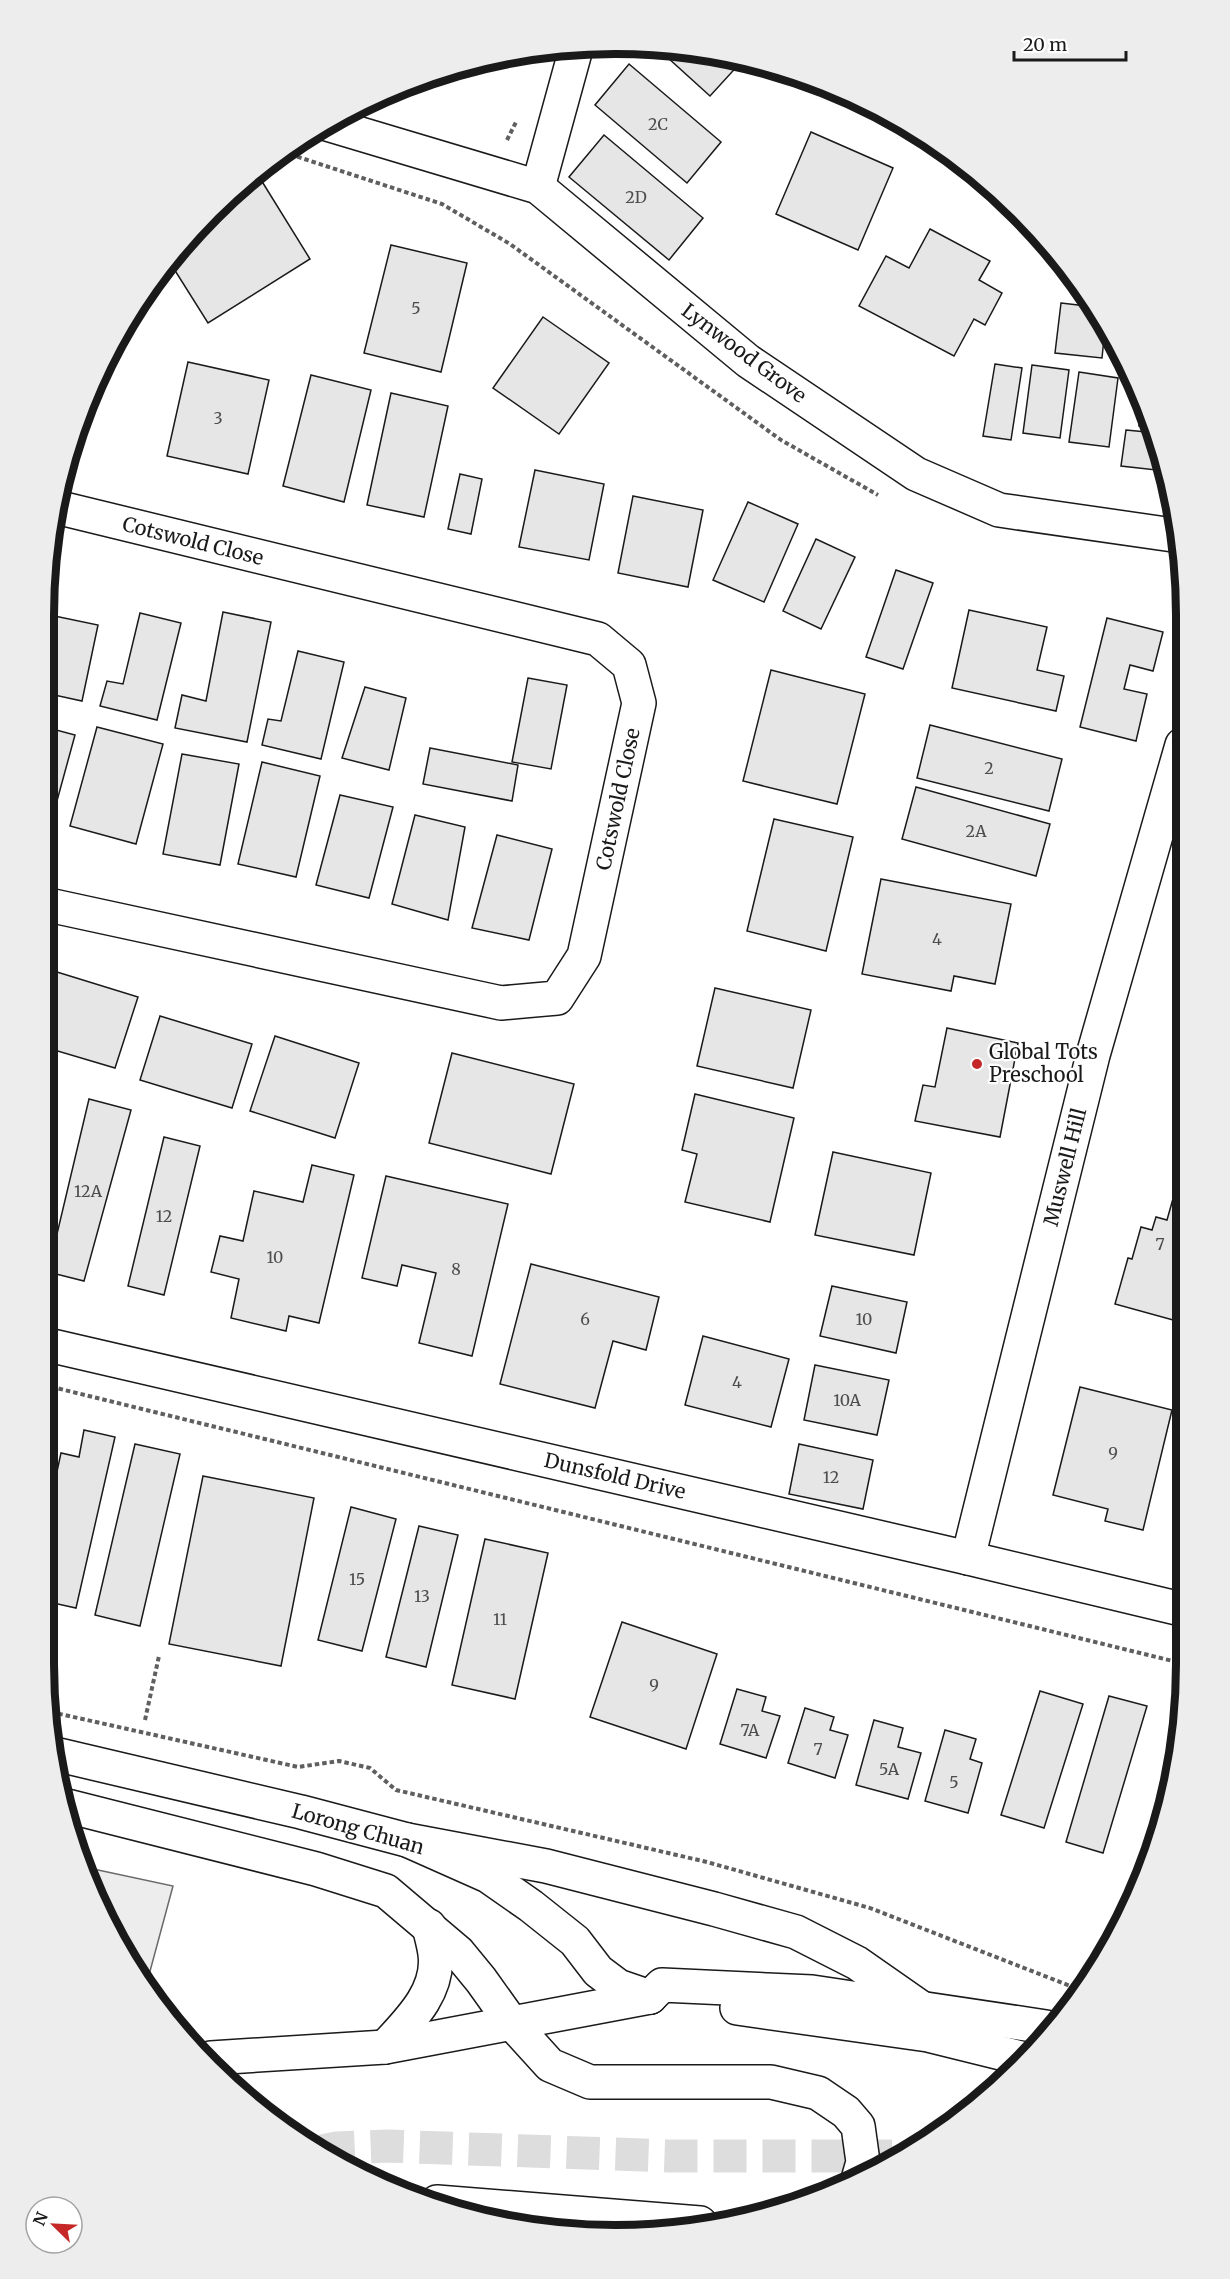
<svg xmlns="http://www.w3.org/2000/svg" width="1230" height="2279" viewBox="0 0 1230 2279" font-family="Merriweather,serif">
<rect width="100%" height="100%" fill="#fff"/>
<polygon fill="#ededed" stroke="#6a6a6a" stroke-width="1.5" points="84,1867 173,1886 149,1975 142,1975"/>
<g fill="#e6e6e6" stroke="#1a1a1a" stroke-width="1.5">
<polygon points="656,47 689,48 742,61 710,96"/>
<polygon points="629,64 721,142 687,183 595,105"/>
<polygon points="811,132 893,168 858,250 776,214"/>
<polygon points="604,135 703,218 669,260 569,177"/>
<polygon points="258,175 310,259 208,323 169,261 185,238 244,184"/>
<polygon points="930,229 990,261 979,280 1002,293 985,325 974,319 954,356 859,306 886,256 909,268"/>
<polygon points="391,245 467,263 441,372 364,353"/>
<polygon points="1061,303 1095,307 1105,328 1102,358 1055,353"/>
<polygon points="543,317 609,363 559,434 493,388"/>
<polygon points="188,362 269,380 248,474 167,456"/>
<polygon points="995,364 1022,368 1011,440 983,436"/>
<polygon points="1032,365 1069,370 1060,438 1023,433"/>
<polygon points="1079,372 1118,378 1109,447 1069,442"/>
<polygon points="311,375 371,390 344,502 283,486"/>
<polygon points="391,393 448,406 424,517 367,505"/>
<polygon points="1141,400 1154,427 1139,426"/>
<polygon points="1126,430 1157,433 1165,471 1121,466"/>
<polygon points="535,470 604,484 589,560 519,547"/>
<polygon points="460,474 482,479 471,534 448,529"/>
<polygon points="633,496 703,510 688,587 618,573"/>
<polygon points="748,502 798,524 764,602 713,580"/>
<polygon points="816,539 855,557 821,629 783,611"/>
<polygon points="896,570 933,583 903,669 866,657"/>
<polygon points="969,610 1047,627 1037,670 1064,676 1056,711 952,688"/>
<polygon points="223,612 271,622 247,742 175,728 182,695 206,701"/>
<polygon points="140,613 181,623 157,720 100,706 107,681 123,684"/>
<polygon points="45,614 98,625 82,701 45,693"/>
<polygon points="1107,618 1163,632 1153,671 1130,665 1124,689 1147,694 1136,741 1080,727"/>
<polygon points="298,651 344,662 321,759 262,745 268,719 281,721"/>
<polygon points="771,670 865,694 837,804 743,781"/>
<polygon points="528,678 567,685 551,769 512,762"/>
<polygon points="365,687 406,698 389,770 342,758"/>
<polygon points="930,725 1062,759 1049,811 917,778"/>
<polygon points="45,727 75,735 46,841 44,841"/>
<polygon points="97,727 163,744 136,844 70,826"/>
<polygon points="430,748 518,765 512,801 423,784"/>
<polygon points="182,754 239,764 220,865 163,854"/>
<polygon points="262,762 320,776 296,877 238,864"/>
<polygon points="916,787 1050,824 1036,876 902,839"/>
<polygon points="340,795 393,807 369,898 316,885"/>
<polygon points="415,815 465,827 448,920 392,904"/>
<polygon points="774,819 853,837 826,951 747,931"/>
<polygon points="497,835 552,849 529,940 472,928"/>
<polygon points="881,879 1011,904 995,984 954,976 951,991 862,974"/>
<polygon points="44,968 138,997 115,1068 44,1047"/>
<polygon points="715,988 811,1010 793,1088 697,1066"/>
<polygon points="160,1016 252,1044 232,1108 140,1080"/>
<polygon points="947,1028 1018,1043 1000,1137 915,1121 923,1085 935,1087"/>
<polygon points="275,1036 359,1063 335,1138 250,1111"/>
<polygon points="452,1053 574,1084 551,1174 429,1143"/>
<polygon points="44,1083 57,1086 46,1140 44,1140"/>
<polygon points="695,1094 794,1118 770,1222 685,1202 697,1154 682,1150"/>
<polygon points="89,1099 131,1110 84,1281 48,1272"/>
<polygon points="164,1137 200,1146 164,1295 128,1286"/>
<polygon points="833,1152 931,1173 914,1255 815,1235"/>
<polygon points="312,1165 354,1175 319,1323 289,1316 286,1331 231,1318 239,1279 211,1272 220,1236 243,1241 254,1191 303,1202"/>
<polygon points="386,1176 508,1204 472,1356 419,1343 436,1273 402,1265 397,1286 362,1278"/>
<polygon points="1176,1188 1184,1190 1184,1323 1115,1304 1128,1258 1132,1259 1141,1227 1152,1230 1156,1217 1167,1220"/>
<polygon points="531,1264 659,1297 646,1350 613,1341 595,1408 500,1384"/>
<polygon points="832,1286 907,1302 896,1353 820,1336"/>
<polygon points="703,1336 789,1359 771,1427 685,1405"/>
<polygon points="815,1365 889,1380 877,1435 804,1420"/>
<polygon points="1080,1387 1172,1410 1143,1530 1105,1521 1108,1509 1053,1495"/>
<polygon points="84,1430 115,1437 76,1608 44,1601 44,1531 61,1453 79,1457"/>
<polygon points="135,1444 180,1454 140,1626 95,1615"/>
<polygon points="799,1444 873,1460 863,1509 789,1494"/>
<polygon points="203,1476 314,1498 281,1666 169,1644"/>
<polygon points="351,1507 396,1519 362,1651 318,1640"/>
<polygon points="419,1526 458,1535 426,1667 386,1657"/>
<polygon points="485,1539 548,1553 515,1699 452,1685"/>
<polygon points="622,1622 717,1654 686,1749 590,1717"/>
<polygon points="737,1689 766,1697 762,1711 780,1716 766,1758 720,1744"/>
<polygon points="1040,1691 1083,1704 1044,1828 1001,1815"/>
<polygon points="1109,1696 1147,1706 1103,1853 1066,1842"/>
<polygon points="805,1708 834,1717 830,1730 848,1735 835,1778 788,1763"/>
<polygon points="874,1720 903,1728 898,1747 921,1753 908,1799 856,1785"/>
<polygon points="1179,1725 1181,1725 1168,1806 1160,1804"/>
<polygon points="945,1730 976,1739 970,1759 982,1763 968,1813 925,1801"/>
</g>
<g fill="none" stroke-linecap="round" stroke-linejoin="round">
<polyline stroke="#ddd" stroke-width="33" stroke-dasharray="33 16" stroke-linecap="butt" points="322,2151 337,2148 387,2146 669,2156 892,2156"/>
<g stroke="#1a1a1a" stroke-width="36">
<g id="minor">
<polyline points="327,124 538,187 748,361 916,474 999,510 1180,536"/>
<polyline points="538,187 577,45"/>
<polyline points="44,904 501,1003 557,998 584,956 639,703 629,665 598,639 56,507"/>
<polyline points="44,1344 968,1558 1185,1610"/>
<polyline points="968,1558 1093,1055 1182,745"/>
</g>
</g>
<g stroke="#1a1a1a" stroke-width="36">
<g id="secondary">
<polyline points="59,1755 301,1812 407,1840 488,1876 531,1906 575,1941 598,1971 618,1986 650,1997"/>
<polyline points="67,1806 316,1869 386,1891 458,1952 481,1980 511,2022"/>
</g>
</g>
<g stroke="#1a1a1a" stroke-width="36">
<g id="trunk">
<polyline points="407,1840 546,1866 714,1909 796,1932 857,1963 920,2007"/>
<polyline points="650,1997 662,1985 812,1992 1046,2027"/>
<polyline points="737,2008 928,2035 1021,2058"/>
<polyline points="511,2022 550,2065 590,2082 771,2082 818,2093 846,2112 858,2126 863,2162 859,2176"/>
</g>
</g>
<g stroke="#1a1a1a" stroke-width="36">
<g id="motorway">
<path d="M385,2047C408,2022 440,1992 435,1954C434,1945 431,1936 429,1926"/>
<polyline points="211,2058 385,2047 650,1997"/>
<polyline points="437,2202 700,2223"/>
</g>
</g>
<g stroke="#5f5f5f" stroke-width="4" stroke-dasharray="4.5 3" stroke-linecap="butt">
<polyline points="507,140 516,122"/>
<polyline points="283,152 442,204 510,244 781,440 878,495"/>
<polyline points="44,1385 1185,1664"/>
<polyline points="51,1712 298,1767 339,1761 370,1768 396,1790 707,1862 870,1908 1078,1989"/>
<polyline points="145,1720 159,1656"/>
</g>
<use href="#minor" stroke="#fff" stroke-width="33"/>
<use href="#secondary" stroke="#fff" stroke-width="33"/>
<use href="#trunk" stroke="#fff" stroke-width="33"/>
<use href="#motorway" stroke="#fff" stroke-width="33"/>
</g>
<circle fill="#c62828" stroke="#fff" stroke-width="2" cx="977" cy="1064" r="6"/>
<g text-anchor="middle" stroke-width="4.5" stroke-linejoin="round" paint-order="stroke">
<g font-size="16" fill="#4d4d4d">
<text x="658" y="130">2C</text>
<text x="636" y="203">2D</text>
<text x="416" y="314">5</text>
<text x="218" y="424">3</text>
<text x="989" y="774">2</text>
<text x="976" y="837">2A</text>
<text x="937" y="945">4</text>
<text x="88" y="1197">12A</text>
<text x="164" y="1222">12</text>
<text x="1160" y="1250">7</text>
<text x="275" y="1263">10</text>
<text x="456" y="1275">8</text>
<text x="585" y="1325">6</text>
<text x="864" y="1325">10</text>
<text x="737" y="1388">4</text>
<text x="847" y="1406">10A</text>
<text x="1113" y="1459">9</text>
<text x="831" y="1483">12</text>
<text x="357" y="1585">15</text>
<text x="422" y="1602">13</text>
<text x="500" y="1625">11</text>
<text x="654" y="1691">9</text>
<text x="750" y="1736">7A</text>
<text x="818" y="1755">7</text>
<text x="889" y="1775">5A</text>
<text x="954" y="1788">5</text>
</g>
<g font-size="20" fill="#1a1a1a" stroke="#fff">
<text transform="translate(744 353) rotate(37)" y="7">Lynwood Grove</text>
<text transform="translate(193 541) rotate(14)" y="7">Cotswold Close</text>
<text transform="translate(618 799) rotate(-78)" y="7">Cotswold Close</text>
<text transform="translate(1065 1167) rotate(-76)" y="7">Muswell Hill</text>
<text transform="translate(615 1476) rotate(13)" y="7">Dunsfold Drive</text>
<text transform="translate(358 1829) rotate(16)" y="7">Lorong Chuan</text>
</g>
<g font-size="20" fill="#1a1a1a" stroke="#fff" text-anchor="start">
<text x="989" y="1059">Global Tots<tspan x="989" dy="23">Preschool</tspan></text>
</g>
</g>
<path d="M0 0H1230V2279H0ZM615 54H615A561 561 0 0 1 1176 615V1664A561 561 0 0 1 615 2225H615A561 561 0 0 1 54 1664V615A561 561 0 0 1 615 54Z" fill="#ededed" fill-rule="evenodd"/>
<path fill="none" stroke="#1a1a1a" stroke-width="8" d="M615 54H615A561 561 0 0 1 1176 615V1664A561 561 0 0 1 615 2225H615A561 561 0 0 1 54 1664V615A561 561 0 0 1 615 54Z"/>
<g transform="translate(54 2225) rotate(294)"><circle r="28" fill="#ffffff" stroke="#a3a3a3" stroke-width="1.5"/>
<path d="M0-4.5L10 22L0 15L-10 22Z" fill="#c62828"/>
<text y="-9" font-size="16" font-weight="bold" text-anchor="middle" fill="#1a1a1a">N</text>
</g>
<path d="M1014 51v9h112v-9" fill="none" stroke="#1a1a1a" stroke-width="3"/>
<text x="1023" y="51" font-size="18" fill="#1a1a1a" stroke="#ffffff" stroke-width="4.5" paint-order="stroke">20 m</text>
</svg>
